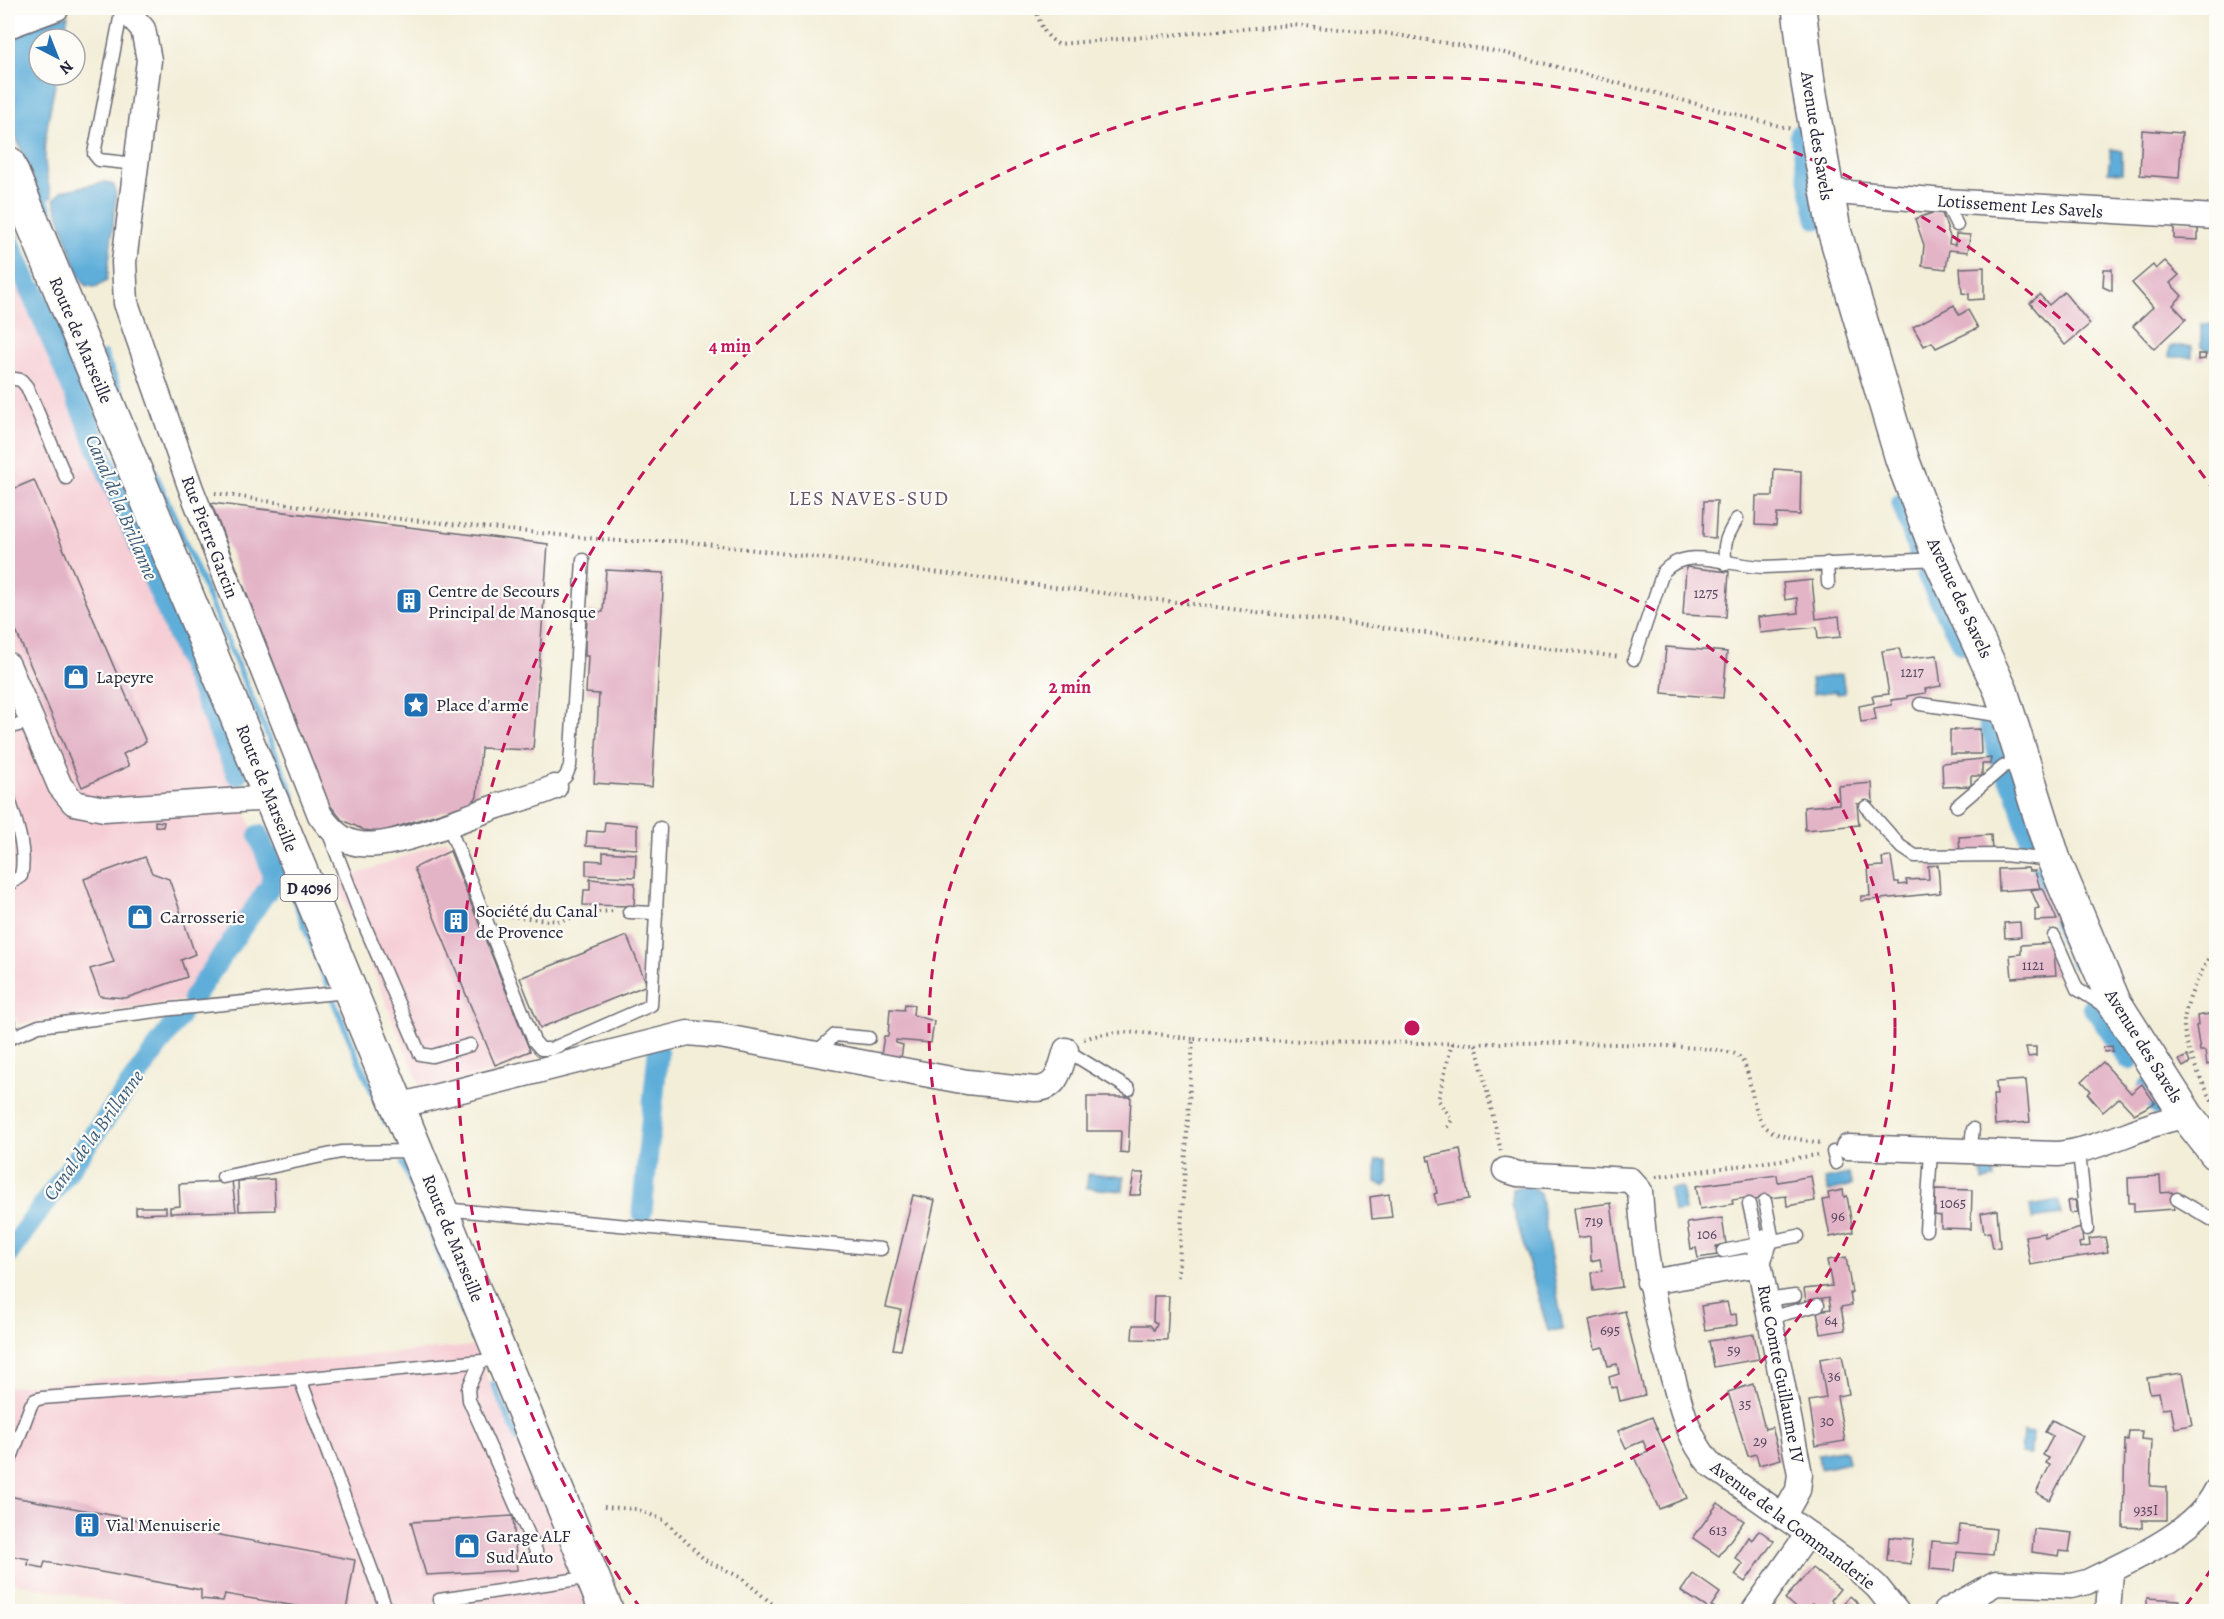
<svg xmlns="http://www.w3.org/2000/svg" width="2224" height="1619" viewBox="0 0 2224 1619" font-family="Alegreya,serif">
<rect width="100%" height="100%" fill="#fdfcf7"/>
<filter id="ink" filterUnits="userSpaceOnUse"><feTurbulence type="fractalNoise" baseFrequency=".0167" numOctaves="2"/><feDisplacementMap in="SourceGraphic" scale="12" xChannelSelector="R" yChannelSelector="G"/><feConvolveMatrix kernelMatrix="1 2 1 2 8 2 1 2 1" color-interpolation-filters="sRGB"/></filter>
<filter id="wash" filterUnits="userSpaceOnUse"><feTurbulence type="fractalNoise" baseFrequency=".008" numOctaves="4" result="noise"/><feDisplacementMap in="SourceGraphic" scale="24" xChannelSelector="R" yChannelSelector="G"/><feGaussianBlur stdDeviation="1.35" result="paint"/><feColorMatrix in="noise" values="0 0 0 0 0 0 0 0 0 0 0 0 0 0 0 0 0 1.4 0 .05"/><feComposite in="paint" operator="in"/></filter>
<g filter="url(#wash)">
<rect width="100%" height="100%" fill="#f3eed8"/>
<g fill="#f6cfd6">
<polygon points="8,253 233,776 269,877 183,1001 17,1024 8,997 8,717 34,710 8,648"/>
<polygon points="447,840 535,1059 422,1091 337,882"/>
<polygon points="473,1346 589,1605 548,1612 155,1612 8,1581 8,1387"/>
</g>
<g fill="#5eaed9" stroke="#40688a" stroke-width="1.5">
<path d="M68,15L63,39H39V75H57C49,117 37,155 52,197L41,200L8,116V46C25,27 44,22 68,15Z"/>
<polygon points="2111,149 2122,151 2122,173 2108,172"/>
<polygon points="105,182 114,185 116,196 107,280 96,287 87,286 79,276 54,200 62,191"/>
<polygon points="2201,324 2213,324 2213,347 2208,351 2201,347"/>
<polygon points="2170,346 2192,346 2192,357 2169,357"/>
<polygon points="1842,674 1845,693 1837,694 1836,691 1813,694 1811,679"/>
<polygon points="1992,1158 1994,1179 1983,1181 1981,1159"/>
<polygon points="1376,1160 1386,1160 1388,1182 1384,1186 1376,1183"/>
<polygon points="1088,1174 1124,1177 1123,1191 1087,1188"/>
<polygon points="1849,1174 1852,1185 1828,1191 1825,1179"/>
<polygon points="1523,1186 1532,1187 1540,1193 1563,1329 1548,1331 1512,1204 1513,1189"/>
<polygon points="1682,1187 1685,1211 1673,1212 1669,1189"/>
<polygon points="2059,1201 2061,1215 2032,1219 2030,1206"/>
<polygon points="2023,1432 2032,1433 2031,1455 2021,1454"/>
<polygon points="1842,1450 1846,1452 1848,1462 1845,1464 1820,1469 1818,1454"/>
</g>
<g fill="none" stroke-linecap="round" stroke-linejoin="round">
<g stroke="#5eaed9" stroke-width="6">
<polyline points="44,193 76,286"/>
<polyline points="28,287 40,285 136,517"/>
<polyline points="104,353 294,797"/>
<polyline points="275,850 327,984"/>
<polyline points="333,1000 385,1122"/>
<polyline points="403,1164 474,1340"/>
<polyline points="493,1384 518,1440"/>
</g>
<g stroke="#5eaed9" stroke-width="21">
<polyline points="1800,134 1817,219"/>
<polyline points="8,238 237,775"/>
<polyline points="1902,503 1919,553"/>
<polyline points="1927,575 1962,644"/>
<polyline points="1988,719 2000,759"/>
<polyline points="2007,777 2015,788 2030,841"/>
<polyline points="2041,875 2080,960"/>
<polyline points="193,998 271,885 272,872 259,835"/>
<polyline points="2093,1006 2129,1060"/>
<polyline points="2148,1088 2159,1106"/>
<polyline points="642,1212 658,1053"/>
<polyline points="8,1254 179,1017"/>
</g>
</g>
<g id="blocks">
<g fill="#e3b3c6">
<polygon points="2142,130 2182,133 2179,178 2140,175"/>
<polygon points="1941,210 1950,237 1949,244 1955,245 1956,234 1970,235 1968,252 1949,250 1946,269 1922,266 1924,245 1915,219"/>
<polygon points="2174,222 2198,222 2198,240 2174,239"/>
<polygon points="2165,261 2179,275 2170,283 2182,296 2173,305 2186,319 2154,349 2133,326 2153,307 2132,283 2153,265 2156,269"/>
<polygon points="1984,267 1984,299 1969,300 1969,294 1962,293 1960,268"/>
<polygon points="2104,269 2112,269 2112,291 2103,287"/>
<polygon points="2064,292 2090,324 2065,345 2030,303 2040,295 2049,305"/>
<polygon points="1954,305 1959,315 1968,310 1978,328 1936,348 1932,342 1924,346 1913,327"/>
<polygon points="2198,354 2206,354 2205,359 2198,360"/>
<polygon points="1774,469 1801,471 1800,515 1777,514 1776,526 1755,525 1756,496 1773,496"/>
<polygon points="34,480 146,742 123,754 129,766 82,787 8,612 8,491"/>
<polygon points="1704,501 1717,501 1715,538 1703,537"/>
<polygon points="211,503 548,544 533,750 481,748 477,797 471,803 381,832 364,830 342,820 329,804"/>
<polygon points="1686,567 1729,572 1726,617 1683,615"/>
<polygon points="606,570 664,573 652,787 594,783 599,694 586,693 588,656 585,656 585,642 588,611 603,612"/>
<polygon points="1812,580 1816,619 1839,616 1841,637 1818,639 1817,627 1760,633 1758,617 1798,613 1797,598 1785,600 1783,583"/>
<polygon points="1666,647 1727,652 1723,698 1662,693"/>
<polygon points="1899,648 1902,659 1937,655 1941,686 1925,689 1926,693 1907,696 1907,698 1891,700 1892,705 1874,708 1876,720 1861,722 1859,706 1874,703 1872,696 1889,694 1882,651"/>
<polygon points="1980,729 1981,754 1950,754 1950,730"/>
<polygon points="1991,758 1990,764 1982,764 1982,776 1971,776 1971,786 1943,787 1942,763"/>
<polygon points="1872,783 1873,802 1857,804 1859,825 1805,830 1804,807 1839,804 1838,786"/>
<polygon points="155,821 164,822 163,827 155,826"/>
<polygon points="605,822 637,825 637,849 586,846 587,831 604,832"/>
<polygon points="1991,835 1992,851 1960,853 1959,837"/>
<polygon points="450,851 530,1051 495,1065 414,868"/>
<polygon points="603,852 636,854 635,877 586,875 586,860 603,861"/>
<polygon points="145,857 152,873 169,879 195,954 181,960 187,977 126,998 100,996 90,969 114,962 84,879"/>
<polygon points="1891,857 1895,882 1899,882 1899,885 1907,884 1906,880 1929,879 1928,866 1938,865 1940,893 1861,901 1861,896 1870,896 1868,867 1883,866 1882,858"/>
<polygon points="2028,868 2029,871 2035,871 2040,888 1999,891 1998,869"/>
<polygon points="590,879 635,883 634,906 583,905 584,890 590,890"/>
<polygon points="2043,888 2057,920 2035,921 2035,909 2039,908 2031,890"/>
<polygon points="2020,922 2021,937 2005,938 2004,923"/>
<polygon points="627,936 647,985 540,1028 520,978"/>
<polygon points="2053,943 2056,975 2012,978 2010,955 2021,954 2021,945"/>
<polygon points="905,1004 914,1005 913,1015 934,1021 931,1043 896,1040 896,1043 903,1045 901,1058 881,1055 884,1036 888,1036 890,1009 904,1010"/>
<polygon points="2216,1013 2216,1063 2207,1065 2205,1051 2200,1051 2196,1026 2198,1025 2197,1016"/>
<polygon points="2112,1046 2113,1051 2104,1052 2103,1047"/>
<polygon points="2026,1047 2036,1047 2036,1056 2028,1057"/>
<polygon points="2187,1056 2190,1063 2183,1067 2179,1060"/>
<polygon points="2103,1062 2131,1093 2142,1084 2155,1103 2134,1114 2119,1098 2103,1112 2088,1094 2091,1091 2082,1081"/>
<polygon points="2026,1080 2030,1122 1995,1125 1993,1095 1997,1095 1996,1082"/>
<polygon points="1087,1097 1131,1097 1128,1153 1120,1152 1121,1131 1087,1131"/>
<polygon points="1460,1149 1469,1199 1437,1205 1434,1194 1437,1193 1430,1160 1428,1161 1427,1156"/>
<polygon points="1134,1173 1144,1173 1140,1195 1130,1195"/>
<polygon points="1777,1175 1778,1182 1811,1176 1815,1201 1787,1206 1786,1196 1745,1201 1745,1198 1732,1200 1733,1204 1700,1209 1696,1186"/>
<polygon points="2160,1176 2161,1193 2172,1192 2174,1209 2134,1212 2134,1203 2129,1203 2128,1178"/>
<polygon points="274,1179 275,1210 239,1211 238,1181"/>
<polygon points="232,1181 236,1211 170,1213 170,1207 180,1206 179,1184"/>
<polygon points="1935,1189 1972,1190 1971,1229 1941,1228 1941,1216 1935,1215"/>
<polygon points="1843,1190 1844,1197 1847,1196 1853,1232 1830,1237 1823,1200 1829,1199 1828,1193"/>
<polygon points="1389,1194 1392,1217 1372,1219 1370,1197"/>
<polygon points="913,1195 935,1200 901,1350 893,1349 901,1310 886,1307"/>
<polygon points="2075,1200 2078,1212 2070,1213 2068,1201"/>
<polygon points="1611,1203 1622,1287 1593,1291 1591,1273 1602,1271 1600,1259 1591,1261 1590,1236 1578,1238 1574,1208"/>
<polygon points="136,1207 166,1207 166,1213 136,1214"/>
<polygon points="1997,1210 2000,1247 1993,1248 1990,1232 1984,1233 1981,1213"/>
<polygon points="1722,1218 1726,1244 1716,1246 1717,1255 1698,1258 1696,1248 1691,1249 1687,1223"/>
<polygon points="2081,1228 2083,1242 2079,1243 2080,1248 2090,1246 2089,1239 2105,1237 2108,1252 2030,1265 2025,1236 2044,1233 2045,1238"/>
<polygon points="1846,1257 1852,1293 1850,1293 1852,1305 1841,1307 1845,1330 1821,1334 1817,1311 1831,1309 1829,1297 1806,1301 1804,1289 1832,1286 1827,1260"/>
<polygon points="2216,1271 2216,1294 2215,1294 2211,1272"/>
<polygon points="1154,1296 1169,1296 1167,1340 1132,1339 1133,1325 1150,1325 1154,1330 1157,1323 1153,1321"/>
<polygon points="1727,1302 1730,1315 1736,1314 1737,1325 1705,1330 1701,1306"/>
<polygon points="1625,1311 1645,1395 1620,1401 1617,1387 1611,1388 1609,1377 1619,1374 1617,1364 1608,1366 1603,1347 1595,1349 1589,1320"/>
<polygon points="1754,1334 1759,1359 1714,1367 1709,1341"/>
<polygon points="1842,1355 1849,1394 1837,1396 1845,1441 1816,1446 1809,1401 1826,1398 1820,1359"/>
<polygon points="2182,1373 2192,1425 2175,1428 2171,1408 2162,1409 2159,1392 2150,1393 2147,1378"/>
<polygon points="1753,1384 1765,1429 1772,1427 1781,1459 1759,1465 1756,1454 1748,1456 1728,1392"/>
<polygon points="1652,1417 1687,1498 1659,1509 1635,1457 1648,1452 1643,1441 1626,1448 1618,1431"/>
<polygon points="2052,1420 2083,1436 2050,1500 2036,1493 2050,1465 2046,1463 2049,1458 2043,1455 2053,1436 2045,1432"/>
<polygon points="2129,1431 2142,1431 2141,1439 2152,1440 2150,1486 2167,1487 2167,1520 2142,1520 2142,1528 2123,1527 2125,1439 2128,1440"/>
<polygon points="8,1496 355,1560 346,1611 325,1611 225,1594 223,1601 201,1599 201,1590 45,1562 43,1568 28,1565 29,1559 8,1555"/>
<polygon points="1718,1503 1744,1521 1719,1556 1693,1538"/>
<polygon points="513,1516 517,1570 426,1575 411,1522"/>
<polygon points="1960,1525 1996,1529 1993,1555 1957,1552 1955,1571 1930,1569 1932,1541 1958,1543"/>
<polygon points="2034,1529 2072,1533 2069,1552 2060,1551 2059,1556 2032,1552"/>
<polygon points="1759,1530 1774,1541 1745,1582 1735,1575 1743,1564 1735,1558 1749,1537 1752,1540"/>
<polygon points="1889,1537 1913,1539 1911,1564 1887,1561"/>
<polygon points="1812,1568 1840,1589 1831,1600 1839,1608 1850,1596 1864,1609 1862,1611 1821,1611 1812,1604 1805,1611 1799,1611 1785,1599"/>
<polygon points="1693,1574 1720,1593 1711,1606 1715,1608 1712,1611 1681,1591"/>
<polygon points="2147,1598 2179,1600 2178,1611 2147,1610"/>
</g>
</g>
</g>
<g filter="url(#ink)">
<use href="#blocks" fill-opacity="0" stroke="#6b6972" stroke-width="1.5"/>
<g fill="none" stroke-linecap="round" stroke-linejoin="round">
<g stroke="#6b6972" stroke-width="15">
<g id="lane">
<polyline points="122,8 94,154 99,160 136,164"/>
<polyline points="1945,201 1957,225"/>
<polyline points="8,378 21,380 27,387 66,478"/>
<polyline points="1827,563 1828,583"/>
<path d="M1726,564C1722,544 1727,536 1737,519"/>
<path d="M1634,659L1663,572C1688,544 1729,567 1764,567L1939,559"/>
<polyline points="1920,704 2005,716"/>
<polyline points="8,728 32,721"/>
<polyline points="555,787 566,776 570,766 583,560"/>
<path d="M8,796C16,822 27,849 21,876L8,885"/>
<polyline points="1957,806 2003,767 2020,758"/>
<polyline points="1866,807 1900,846 1915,856 2003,855 2053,860"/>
<polyline points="448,824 534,1041 541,1049 551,1049 651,1005 656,913"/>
<polyline points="328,831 361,917 420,1054 432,1056 470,1045"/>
<polyline points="629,912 656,913 660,828"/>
<polyline points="2054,936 2077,989 2109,1009"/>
<polyline points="8,1021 13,1036"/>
<polyline points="8,1039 39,1026 172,1009 347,992"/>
<polyline points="1066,1050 1129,1089"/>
<polyline points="820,1056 823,1046 835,1035 869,1038"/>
<polyline points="1833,1152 1836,1163"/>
<polyline points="1970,1152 1973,1129"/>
<polyline points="2079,1152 2087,1229"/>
<polyline points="223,1177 341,1152 413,1151"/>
<polyline points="2177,1199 2216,1222"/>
<polyline points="1765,1201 1773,1241"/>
<polyline points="1749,1204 1758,1244 1798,1236"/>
<polyline points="443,1209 881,1249"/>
<polyline points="1926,1230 1931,1152"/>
<polyline points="1723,1251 1758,1244"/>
<polyline points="1766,1300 1795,1296"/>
<polyline points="1768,1318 1818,1305"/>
<polyline points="480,1362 468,1389 469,1400 536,1551"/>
<polyline points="300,1379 384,1603"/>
<polyline points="8,1466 31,1405 35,1400 42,1398 300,1379 502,1359"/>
<polyline points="439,1600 592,1577"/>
</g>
</g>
<g stroke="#6b6972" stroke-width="27">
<g id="street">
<path d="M124,8L143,29L149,60L124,262L126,303L191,489L320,815C330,829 342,842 360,844C393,849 464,818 498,806C517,800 537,795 555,787"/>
<polyline points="8,26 57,8"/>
<polyline points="1825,191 1945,201 2216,217"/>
<polyline points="8,665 60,786 74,803 104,809 272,798"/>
<path d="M398,1106L688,1033L720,1036L967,1082L1035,1089C1058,1089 1060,1069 1066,1050"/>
<path d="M1848,1147L2058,1154C2104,1149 2142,1123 2187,1116"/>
<path d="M1505,1170L1518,1174L1630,1180L1640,1191C1644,1256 1655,1318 1674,1381C1682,1411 1690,1441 1711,1465L1855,1567L1877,1587L1897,1612"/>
<polyline points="1757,1266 1765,1242"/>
<polyline points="1649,1282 1754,1265 1760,1268 1800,1474 1798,1490 1783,1517"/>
<polyline points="1753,1612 1808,1534"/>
<path d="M1945,1612L1996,1583L2071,1586L2087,1582C2129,1561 2195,1534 2216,1491"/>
<polyline points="2108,1612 2111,1571"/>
</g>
</g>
<g stroke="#6b6972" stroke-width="36">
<polyline id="secondary" points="1799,8 1808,83 1834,230 1902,459 1940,559 2001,691 2054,860 2114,1002 2187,1116 2216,1153"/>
</g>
<g stroke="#6b6972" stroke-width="36">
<polyline id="primary" points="8,163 607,1612"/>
</g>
<g stroke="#6b6972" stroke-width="4" stroke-dasharray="1.5 4.5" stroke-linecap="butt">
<path d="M1036,8C1040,24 1043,35 1058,44L1292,25L1384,33L1501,52L1791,129"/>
<polyline points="215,493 352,514 618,541 682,541 1620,657"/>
<polyline points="498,915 558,921 598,912 615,911"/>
<path d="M2216,943C2205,967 2187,994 2184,1021C2182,1044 2204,1087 2216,1107"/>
<path d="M1084,1039C1119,1027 1158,1034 1193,1039"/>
<path d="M1476,1044C1508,1041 1720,1043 1737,1055C1744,1060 1747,1070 1749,1079C1760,1136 1764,1133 1821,1143"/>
<polyline points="1447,1127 1452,1120 1438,1100 1452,1043"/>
<polyline points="1656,1177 1818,1155"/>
<polyline points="1178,1277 1193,1039 1476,1044 1501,1151"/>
<polyline points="604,1507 636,1509 664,1520 705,1560 740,1577 782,1612"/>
</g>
<use href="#lane" stroke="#fff" stroke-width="12"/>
<use href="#street" stroke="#fff" stroke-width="24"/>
<use href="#secondary" stroke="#fff" stroke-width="33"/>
<use href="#primary" stroke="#fff" stroke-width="33"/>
</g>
</g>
<g fill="none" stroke="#c2185b" stroke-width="3" stroke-dasharray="10 8">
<circle cx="1412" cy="1028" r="483"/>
<path d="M2212 1568A965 965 0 0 1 2183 1609M641 1609A965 965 0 1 1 2212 488"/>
</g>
<defs>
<g id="building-square" transform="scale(1.35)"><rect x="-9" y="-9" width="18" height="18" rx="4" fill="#1f6fb2" stroke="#fdfcf7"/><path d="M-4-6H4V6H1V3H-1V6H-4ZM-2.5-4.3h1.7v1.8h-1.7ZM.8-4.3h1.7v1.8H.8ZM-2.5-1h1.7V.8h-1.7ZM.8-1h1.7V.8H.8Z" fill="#fff"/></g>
<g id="shop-square" transform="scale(1.35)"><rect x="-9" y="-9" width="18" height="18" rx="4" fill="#1f6fb2" stroke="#fdfcf7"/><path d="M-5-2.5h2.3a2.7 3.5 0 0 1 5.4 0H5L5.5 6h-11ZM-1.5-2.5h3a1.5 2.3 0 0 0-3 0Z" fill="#fff"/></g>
<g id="sight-square" transform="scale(1.35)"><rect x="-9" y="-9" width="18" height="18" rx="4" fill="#1f6fb2" stroke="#fdfcf7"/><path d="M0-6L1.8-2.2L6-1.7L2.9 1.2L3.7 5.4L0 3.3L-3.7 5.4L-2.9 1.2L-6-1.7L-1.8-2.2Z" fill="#fff"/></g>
</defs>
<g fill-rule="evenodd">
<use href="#building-square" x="409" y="601"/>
<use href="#shop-square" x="76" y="677"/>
<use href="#sight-square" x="416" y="705"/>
<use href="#shop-square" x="140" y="917"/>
<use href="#building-square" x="456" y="921"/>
<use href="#building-square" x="87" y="1525"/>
<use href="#shop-square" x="467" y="1546"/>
</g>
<g text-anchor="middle" stroke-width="4.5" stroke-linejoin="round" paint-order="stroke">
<g font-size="15" fill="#52465e">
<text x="1706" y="598">1275</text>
<text x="1912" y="677">1217</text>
<text x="2033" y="970">1121</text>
<text x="1953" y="1208">1065</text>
<text x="1838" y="1221">96</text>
<text x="1594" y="1226">719</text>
<text x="1707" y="1239">106</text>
<text x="1831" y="1325">64</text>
<text x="1610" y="1335">695</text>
<text x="1734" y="1355">59</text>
<text x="1834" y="1381">36</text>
<text x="1745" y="1409">35</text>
<text x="1827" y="1426">30</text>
<text x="1760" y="1446">29</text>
<text x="2146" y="1515">935I</text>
<text x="1718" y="1535">613</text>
</g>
<rect fill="#fdfcf7" stroke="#646373" stroke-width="1.5" x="280.5" y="875" width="57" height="26" rx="4.5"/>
<g font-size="16" font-weight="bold" fill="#22223b">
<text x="309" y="894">D 4096</text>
</g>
<g font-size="18" fill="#22223b" stroke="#fdfcf7">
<text transform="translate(1817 136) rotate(81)" y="6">Avenue des Savels</text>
<text transform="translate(2020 206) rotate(4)" y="6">Lotissement Les Savels</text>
<text transform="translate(81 340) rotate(67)" y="6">Route de Marseille</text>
<text transform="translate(210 537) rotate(69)" y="6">Rue Pierre Garcin</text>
<text transform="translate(1960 598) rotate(65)" y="6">Avenue des Savels</text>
<text transform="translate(267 788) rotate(68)" y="6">Route de Marseille</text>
<text transform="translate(2144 1046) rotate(58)" y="6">Avenue des Savels</text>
<text transform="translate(453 1238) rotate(68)" y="6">Route de Marseille</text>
<text transform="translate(1781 1374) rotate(79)" y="6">Rue Comte Guillaume IV</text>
<text transform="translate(1793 1525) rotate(37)" y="6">Avenue de la Commanderie</text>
</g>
<g font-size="18" fill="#22223b" stroke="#fdfcf7" text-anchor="start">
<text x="428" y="597">Centre de Secours<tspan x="428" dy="21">Principal de Manosque</tspan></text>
<text x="96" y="683">Lapeyre</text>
<text x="436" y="711">Place d'arme</text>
<text x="476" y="917">Société du Canal<tspan x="476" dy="21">de Provence</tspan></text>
<text x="160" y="923">Carrosserie</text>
<text x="106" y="1531">Vial Menuiserie</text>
<text x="486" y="1542">Garage ALF<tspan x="486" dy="21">Sud Auto</tspan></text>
</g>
<g font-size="20" letter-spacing="1.5" fill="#66556c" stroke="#fdfcf7">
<text x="869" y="505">LES NAVES-SUD</text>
</g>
<g font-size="20" font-style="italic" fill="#3a5a7a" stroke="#fdfcf7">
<text transform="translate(122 507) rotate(67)" y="7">Canal de la Brillanne</text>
<text transform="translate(93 1135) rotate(-54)" y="7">Canal de la Brillanne</text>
</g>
</g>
<circle cx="1412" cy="1028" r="9" fill="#c2185b" stroke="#fdfcf7" stroke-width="3"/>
<g font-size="18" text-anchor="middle" font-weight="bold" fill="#c2185b" stroke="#fdfcf7" stroke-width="4.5" stroke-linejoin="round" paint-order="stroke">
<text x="730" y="352">4 min</text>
<text x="1070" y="693">2 min</text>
</g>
<rect width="2224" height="1619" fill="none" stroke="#fdfcf7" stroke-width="30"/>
<g transform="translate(57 57) rotate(138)"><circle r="28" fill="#fdfcf7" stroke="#a5a5ac" stroke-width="1.5"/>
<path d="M0-4.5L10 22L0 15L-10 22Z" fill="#1f6fb2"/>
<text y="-9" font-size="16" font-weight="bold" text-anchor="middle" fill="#22223b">N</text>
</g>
</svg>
